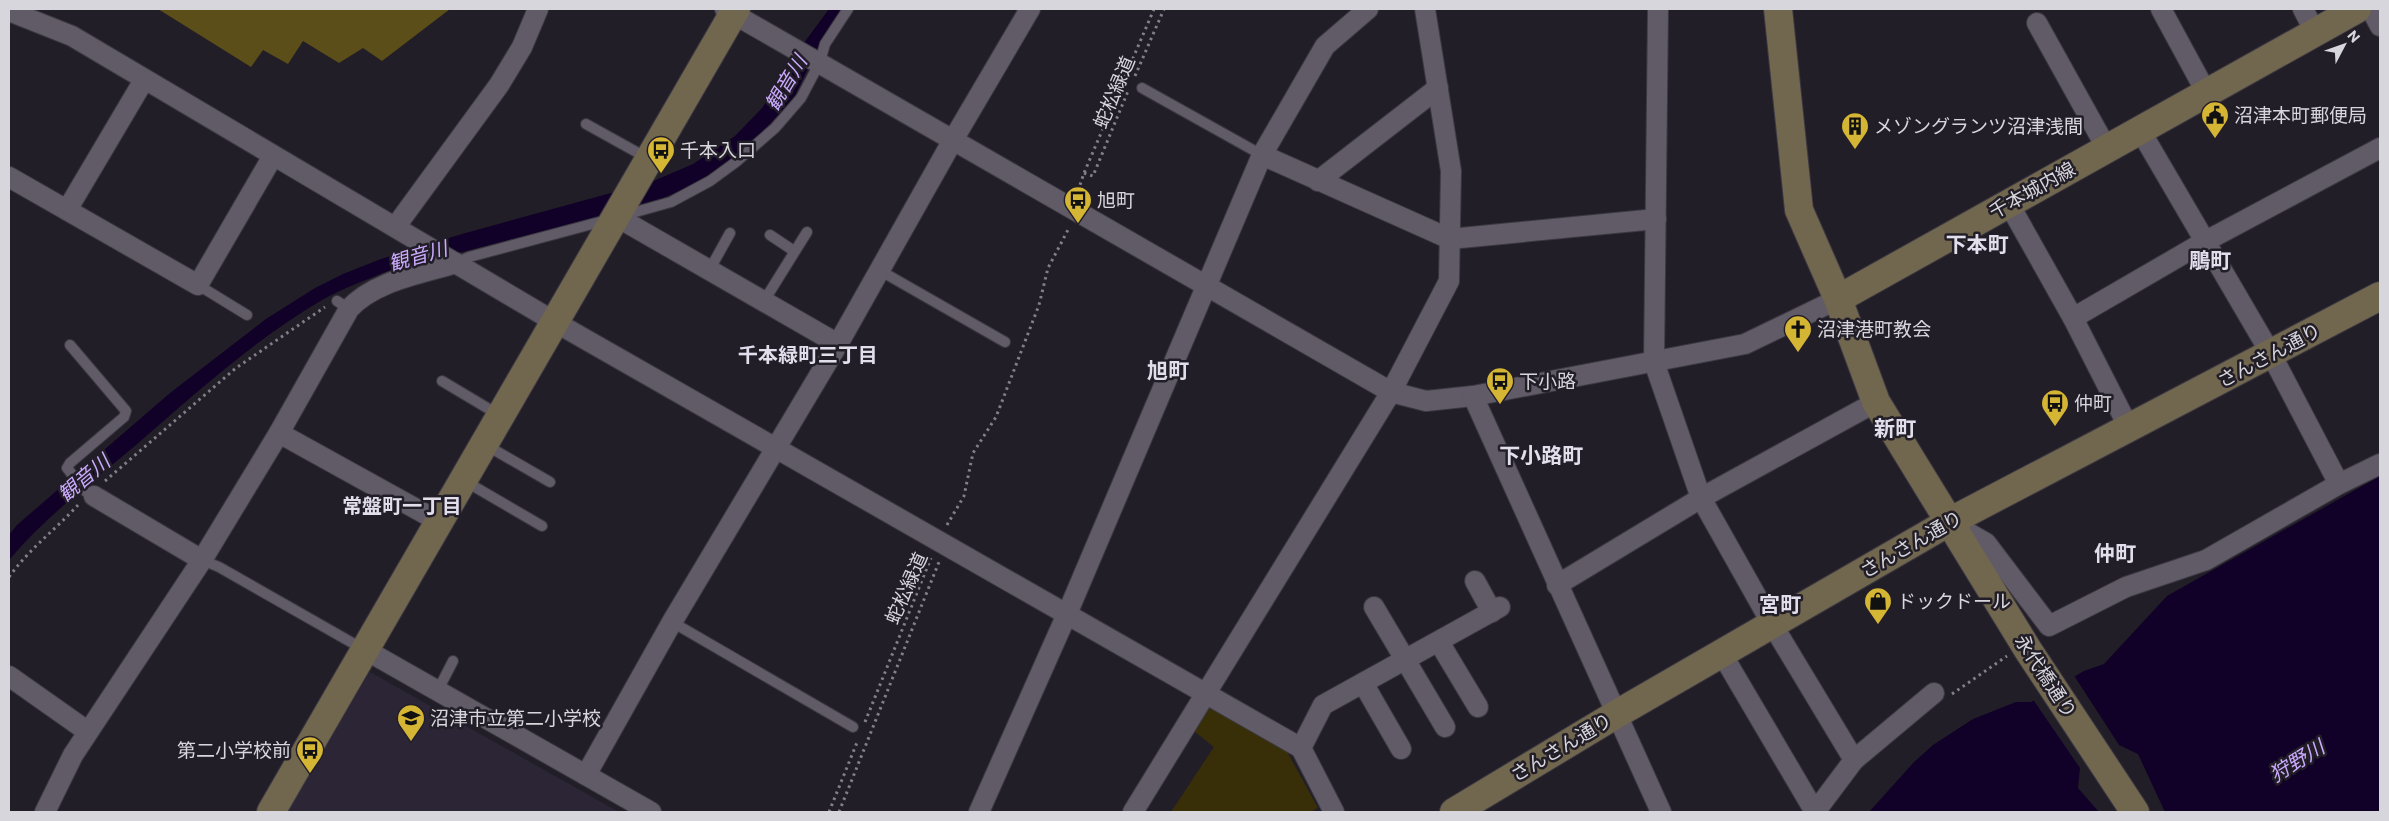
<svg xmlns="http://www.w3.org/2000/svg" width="2389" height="821" viewBox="0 0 2389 821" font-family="Commissioner,'Noto Sans JP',sans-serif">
<rect width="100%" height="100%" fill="#221e28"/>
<polygon fill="#2b2535" points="370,672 619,812 287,812"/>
<polygon fill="#382f09" points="1206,698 1284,746 1318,808 1310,812 1171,812 1214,747 1190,728"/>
<polygon fill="#5c4e19" points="158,9 450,9 382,61 363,48 339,63 303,41 288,64 263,50 251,67"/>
<g fill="#110027">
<path d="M829,9H841L819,45L793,100L736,159L708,178L650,204L388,271C366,280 343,288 322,300C254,340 195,394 136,445C93,481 45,517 9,560V535L17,525L170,393L266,319L315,288L343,274L381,259L462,234L651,182L693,164L735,136L763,107L781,74Z"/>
<polygon points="2380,476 2380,812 1869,812 1914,762 1933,745 1973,719 2016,702 2031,702 2084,671 2104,664 2167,596"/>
</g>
<polygon fill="#221e28" points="2073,674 2119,745 2138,754 2165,812 2099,812 2078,788 2080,768 2032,698"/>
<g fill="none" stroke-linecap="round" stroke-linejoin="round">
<g stroke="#3c3942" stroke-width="12">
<g id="lane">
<polyline points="1142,88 1262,155"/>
<polyline points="586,124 649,159"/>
<polyline points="621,216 671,202 710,181 736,162 775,128 801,98 820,62 825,44 848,9"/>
<polyline points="770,235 794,251"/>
<polyline points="456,263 469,257 607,220"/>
<polyline points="710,269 730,233"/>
<polyline points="879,270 1005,342"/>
<polyline points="198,285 247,315"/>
<polyline points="337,301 349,309"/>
<polyline points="764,301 807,232"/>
<polyline points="70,345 126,411 124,417 70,463 67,468 85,491 94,496"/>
<polyline points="442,381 499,415"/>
<polyline points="484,444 550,482"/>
<polyline points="463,480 542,526"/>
<polyline points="202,560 219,567 363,649"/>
<polyline points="672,622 853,727"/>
<polyline points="437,692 453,661"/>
</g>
</g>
<g stroke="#3c3942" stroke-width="22">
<g id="street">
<polyline points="725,9 1391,392 1426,401 1473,396 1745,344 1838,299"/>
<polyline points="1658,9 1654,362 1701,498 1772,624 1854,760"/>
<polyline points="2161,9 2206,92"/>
<polyline points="2303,9 2315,32"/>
<polyline points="2371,9 2380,26"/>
<polyline points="9,11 72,36 555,322 1301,748 1334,812"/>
<polyline points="2037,23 2107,149"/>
<polyline points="2140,130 2271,354 2339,484"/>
<polyline points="1262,155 1450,239 1656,219"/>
<polyline points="9,177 198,285 273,156"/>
<polyline points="1318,181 1438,88"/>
<polyline points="2009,204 2073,318 2129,428"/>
<polyline points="67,210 144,80"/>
<polyline points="617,217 838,344"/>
<polyline points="396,226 499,85 522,47 538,9"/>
<polyline points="2073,318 2204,242 2380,148"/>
<polyline points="1473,396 1661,812"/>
<polyline points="279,433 438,521"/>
<polyline points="94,496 202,560"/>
<polyline points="1951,523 1986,543 2049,626 2126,587 2206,560 2339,484 2380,464"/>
<polyline points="1475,581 1492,612"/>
<polyline points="1557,585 1701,498 1876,402"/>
<polyline points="1374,607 1445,727"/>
<polyline points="1439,642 1478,707"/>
<polyline points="364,649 651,812"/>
<polyline points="1722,654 1815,812"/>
<polyline points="9,676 87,731"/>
<polyline points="1363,683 1401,749"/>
<polyline points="1301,748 1323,705 1500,607"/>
<polyline points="586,775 672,622 838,344 953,140 1030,9"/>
<path d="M45,812L73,755L202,560L279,433L349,309C374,281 421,274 456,263"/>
<polyline points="979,812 1067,614 1262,155 1325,46 1368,9"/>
<polyline points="1133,812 1391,392 1449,281 1451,171 1425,9"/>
<polyline points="1815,812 1854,760 1934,693"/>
</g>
</g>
<g stroke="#3c3942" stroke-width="30">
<g id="secondary">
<polyline points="1778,9 1799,210 1838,299 1876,402 2028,650 2135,812"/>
<polyline points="1838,299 2357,9"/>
<polyline points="271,812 736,9"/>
<polyline points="1454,812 1615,715 1949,522 2380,296"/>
</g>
</g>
<g stroke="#827f88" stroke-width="3" stroke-dasharray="2.5 4" stroke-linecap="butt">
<polyline points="1135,76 1164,9"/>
<polyline points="1084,173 1093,176 1128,91"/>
<polyline points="1078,191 1084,173 1154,9"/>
<polyline points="105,481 236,368 325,307"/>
<polyline points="947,525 964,496 973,453 996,417 1039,305 1048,268 1069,228"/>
<path d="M9,577C29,549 55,530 78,505"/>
<polyline points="1952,694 2007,656"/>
<polyline points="865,722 931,558"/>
<polyline points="829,812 858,740"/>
<polyline points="839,812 939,562"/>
</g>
<use href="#lane" stroke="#605b67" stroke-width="10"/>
<use href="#street" stroke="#605b67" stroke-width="20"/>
<use href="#secondary" stroke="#71664e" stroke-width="28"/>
</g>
<defs>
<g id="civic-pin" transform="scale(1.4375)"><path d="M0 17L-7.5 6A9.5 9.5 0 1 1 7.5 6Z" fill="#d5b534" stroke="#221e28"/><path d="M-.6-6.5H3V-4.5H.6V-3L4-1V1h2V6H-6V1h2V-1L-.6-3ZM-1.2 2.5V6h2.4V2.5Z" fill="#111"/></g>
<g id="building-pin" transform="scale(1.4375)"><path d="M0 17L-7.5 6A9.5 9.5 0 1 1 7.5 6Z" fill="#d5b534" stroke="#221e28"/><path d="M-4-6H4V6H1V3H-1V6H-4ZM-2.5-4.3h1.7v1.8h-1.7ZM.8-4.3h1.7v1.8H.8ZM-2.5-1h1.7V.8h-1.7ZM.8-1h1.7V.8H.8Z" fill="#111"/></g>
<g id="bus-pin" transform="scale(1.4375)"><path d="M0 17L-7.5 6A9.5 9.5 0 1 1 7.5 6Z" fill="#d5b534" stroke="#221e28"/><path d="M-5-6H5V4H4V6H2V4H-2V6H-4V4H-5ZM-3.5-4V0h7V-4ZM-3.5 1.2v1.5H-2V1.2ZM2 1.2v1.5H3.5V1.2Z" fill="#111"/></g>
<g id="church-pin" transform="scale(1.4375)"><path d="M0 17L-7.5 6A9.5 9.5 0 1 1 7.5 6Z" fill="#d5b534" stroke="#221e28"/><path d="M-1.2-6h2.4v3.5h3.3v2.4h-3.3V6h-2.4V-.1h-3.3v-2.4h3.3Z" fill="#111"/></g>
<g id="shop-pin" transform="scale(1.4375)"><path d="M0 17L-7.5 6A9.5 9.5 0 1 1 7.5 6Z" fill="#d5b534" stroke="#221e28"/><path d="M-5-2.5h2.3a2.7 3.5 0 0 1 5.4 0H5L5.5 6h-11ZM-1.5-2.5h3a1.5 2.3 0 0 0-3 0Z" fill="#111"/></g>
<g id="school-pin" transform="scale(1.4375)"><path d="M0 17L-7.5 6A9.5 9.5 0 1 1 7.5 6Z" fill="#d5b534" stroke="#221e28"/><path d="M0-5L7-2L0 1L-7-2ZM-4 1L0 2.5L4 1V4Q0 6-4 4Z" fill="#111"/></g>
</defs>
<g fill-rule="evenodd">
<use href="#civic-pin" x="2215" y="115"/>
<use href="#building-pin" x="1855" y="126"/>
<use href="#bus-pin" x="661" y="150"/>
<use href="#bus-pin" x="1078" y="200"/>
<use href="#church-pin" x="1798" y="329"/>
<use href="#bus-pin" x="1500" y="381"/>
<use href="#bus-pin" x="2055" y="403"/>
<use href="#shop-pin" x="1878" y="601"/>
<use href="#school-pin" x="411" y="718"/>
<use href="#bus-pin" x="310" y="750"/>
</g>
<g text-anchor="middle" stroke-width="5" stroke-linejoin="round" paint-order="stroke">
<g font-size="19" fill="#d8d6dd" stroke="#221e28">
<text transform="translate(1114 92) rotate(-67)" y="7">蛇松緑道</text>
<text transform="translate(2032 190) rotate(-29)" y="7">千本城内線</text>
<text transform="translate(2269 355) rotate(-28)" y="7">さんさん通り</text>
<text transform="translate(1911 544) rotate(-30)" y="7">さんさん通り</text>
<text transform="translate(906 588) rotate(-66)" y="7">蛇松緑道</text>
<text transform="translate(2046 676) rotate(57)" y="7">永代橋通り</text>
<text transform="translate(1561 747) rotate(-31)" y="7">さんさん通り</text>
</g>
<g font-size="19" fill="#d8d6dd" stroke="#221e28" text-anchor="start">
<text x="2234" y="122">沼津本町郵便局</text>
<text x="1874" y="133">メゾングランツ沼津浅間</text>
<text x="680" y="157">千本入口</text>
<text x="1097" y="207">旭町</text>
<text x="1817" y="336">沼津港町教会</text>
<text x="1519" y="388">下小路</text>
<text x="2074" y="410">仲町</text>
<text x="1897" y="608">ドックドール</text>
<text x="430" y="725">沼津市立第二小学校</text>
<text x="291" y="757" text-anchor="end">第二小学校前</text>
</g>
<g font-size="20" font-style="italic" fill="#ccabff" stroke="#221e28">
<text transform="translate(786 83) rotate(-59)" y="7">観音川</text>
<text transform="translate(418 256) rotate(-16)" y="7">観音川</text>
<text transform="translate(84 478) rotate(-40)" y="7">観音川</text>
<text transform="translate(2297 761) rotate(-32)" y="7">狩野川</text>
</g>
<g font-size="20" font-weight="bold" fill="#e3deec" stroke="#221e28">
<text x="808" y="362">千本緑町三丁目</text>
<text x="402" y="513">常盤町一丁目</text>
</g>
<g font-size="21" font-weight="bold" fill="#e3deec" stroke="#221e28">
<text x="1977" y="252">下本町</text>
<text x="2210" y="268">鵰町</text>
<text x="1168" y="378">旭町</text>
<text x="1895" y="436">新町</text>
<text x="1541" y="463">下小路町</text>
<text x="2115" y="561">仲町</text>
<text x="1780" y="612">宮町</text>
</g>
</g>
<rect width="2389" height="821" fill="none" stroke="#d8d6dd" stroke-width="20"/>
<g transform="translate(2344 45) rotate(49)" stroke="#221e28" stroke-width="4" paint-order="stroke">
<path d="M0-4L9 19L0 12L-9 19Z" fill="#d8d6dd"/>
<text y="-8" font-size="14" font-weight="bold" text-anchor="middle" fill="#d8d6dd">N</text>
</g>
</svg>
